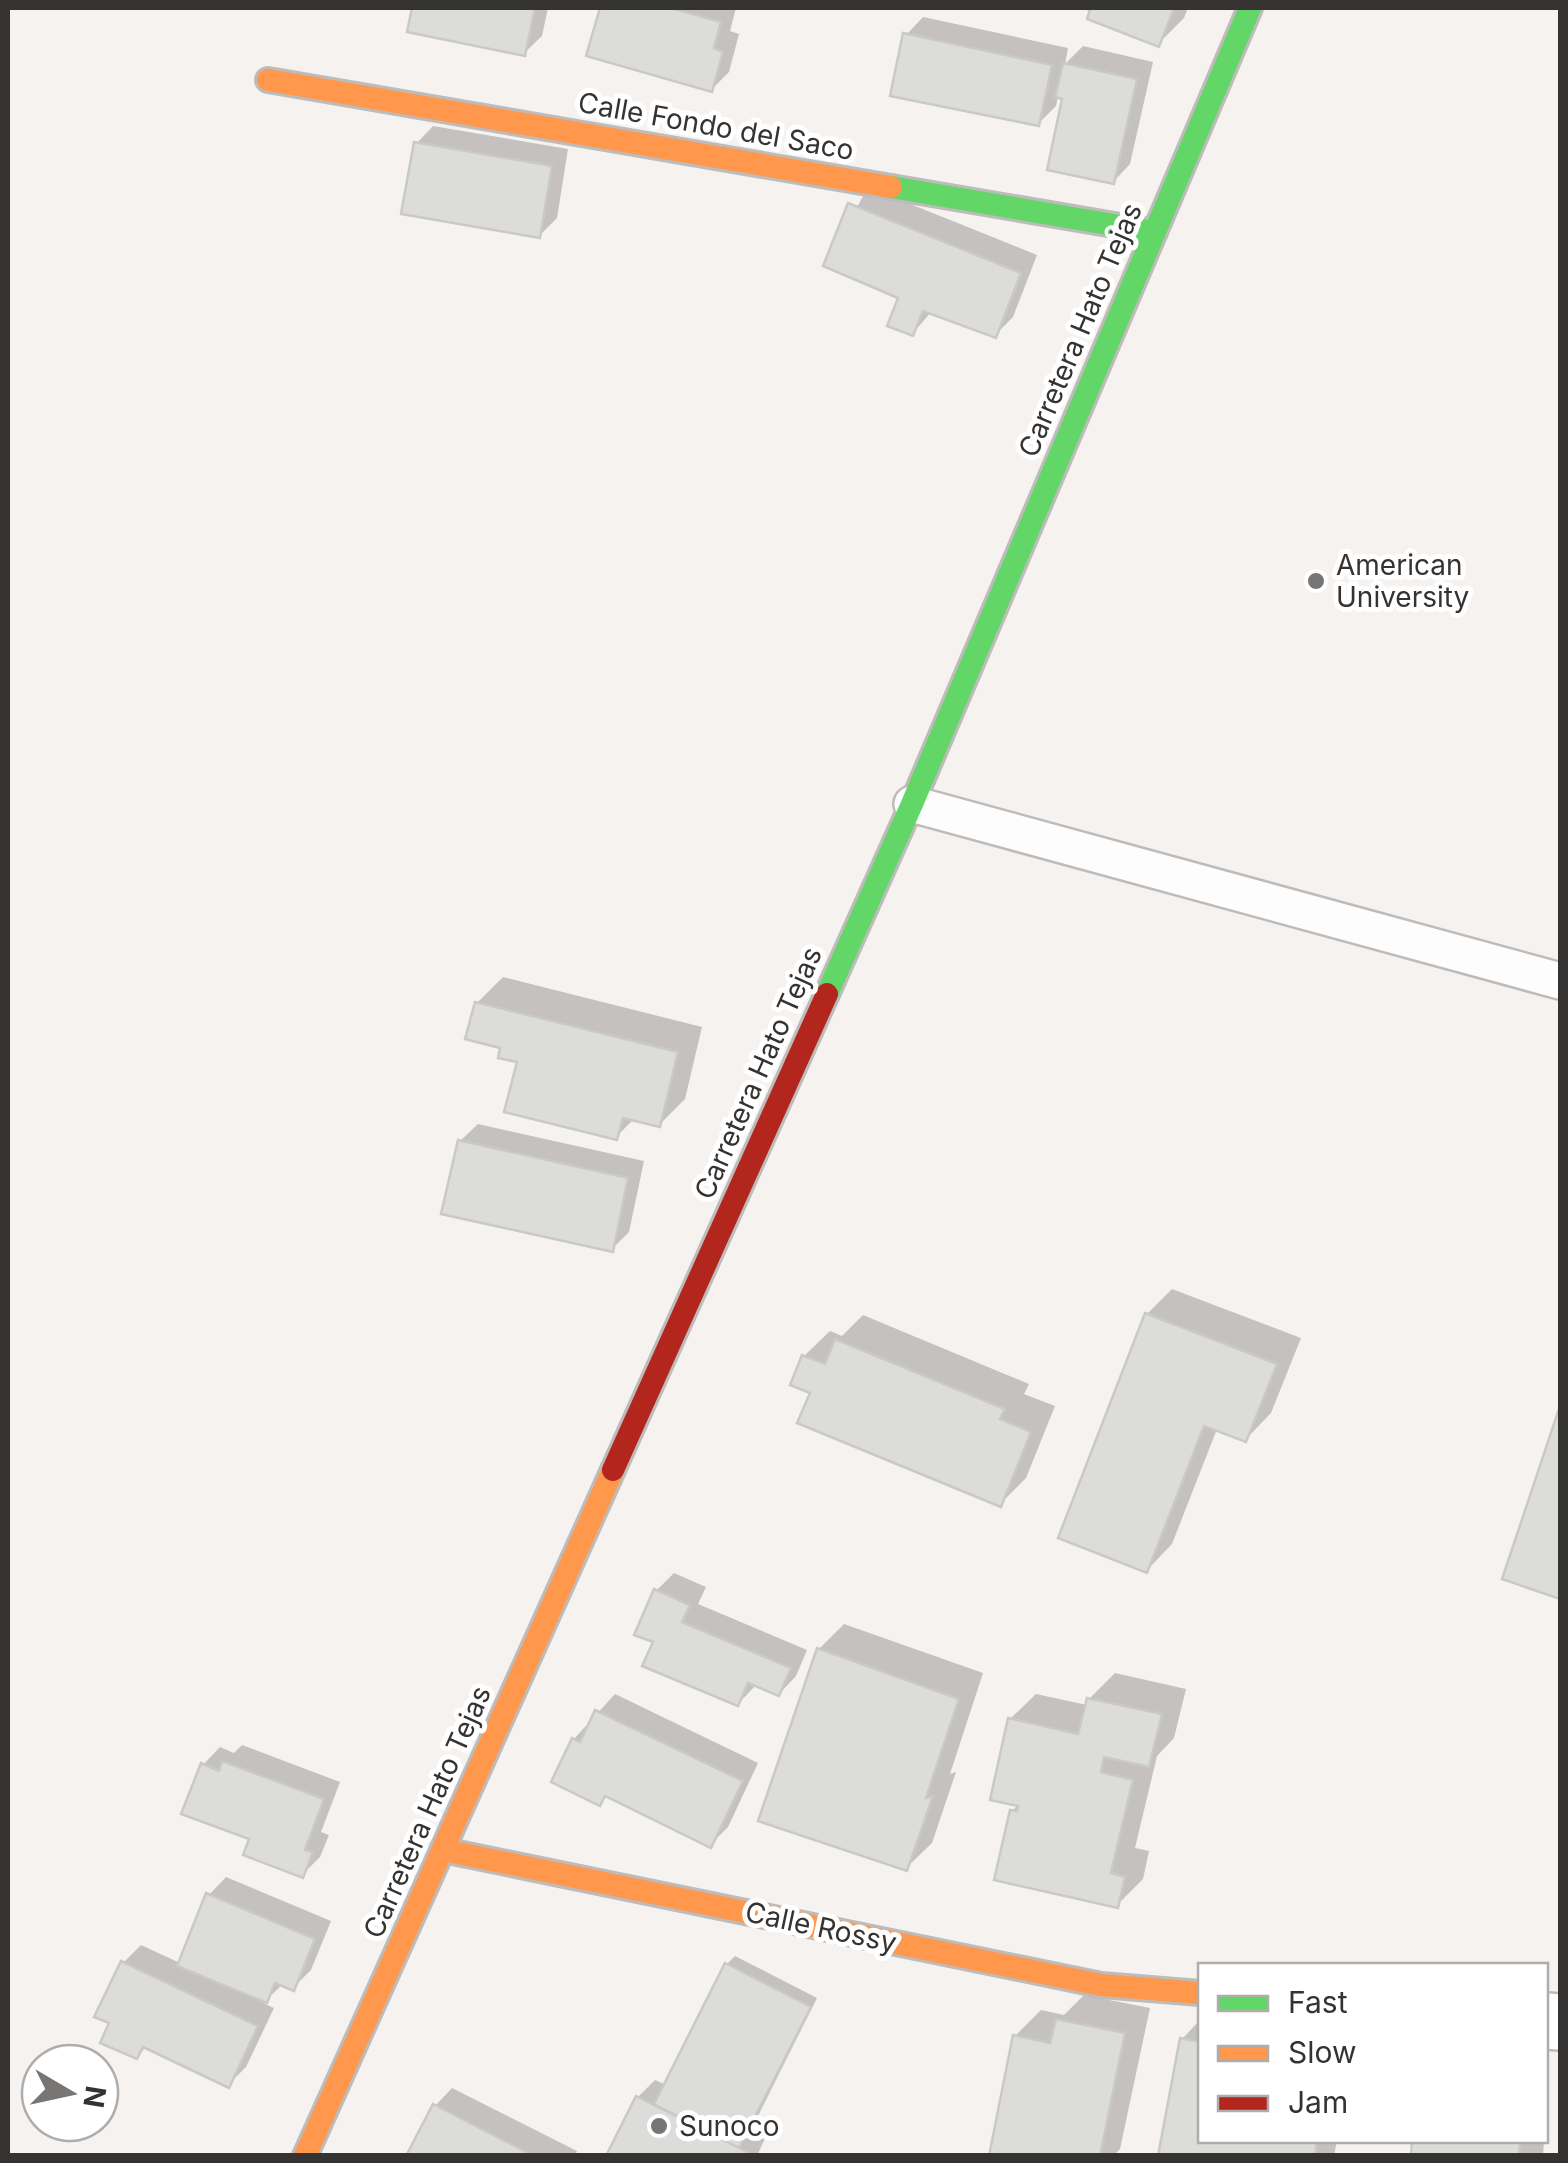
<svg xmlns="http://www.w3.org/2000/svg" width="1568" height="2163" viewBox="0 0 1568 2163" font-family="Inter,sans-serif">
<rect width="100%" height="100%" fill="#f5f2f0"/>
<g fill="#0003">
<polygon points="414,8 548,8 542,36 524,53 409,31"/>
<polygon points="602,8 736,8 730,31 739,34 729,72 711,90 589,54"/>
<polygon points="1092,8 1188,8 1184,18 1158,44"/>
<polygon points="923,17 1068,48 1065,64 1083,46 1153,62 1130,164 1113,182 1065,98 1058,96 1056,106 1039,123 906,35"/>
<polygon points="433,126 568,149 557,218 539,236 416,144"/>
<polygon points="868,187 1037,255 1013,317 995,335 932,311 913,333 901,297 826,264"/>
<polygon points="503,977 702,1027 685,1099 659,1125 635,1118 616,1137 503,1046 477,1003"/>
<polygon points="478,1124 644,1161 629,1232 612,1249 460,1141"/>
<polygon points="1172,1289 1301,1338 1271,1413 1246,1439 1217,1429 1172,1544 1147,1570 1147,1314"/>
<polygon points="863,1315 1029,1384 1024,1394 1055,1406 1026,1478 1000,1504 813,1392 804,1356 830,1331 842,1336"/>
<polygon points="1560,1414 1560,1596 1505,1577"/>
<polygon points="674,1573 706,1587 698,1604 807,1650 796,1676 779,1694 755,1686 738,1704 656,1641 656,1591"/>
<polygon points="844,1624 983,1673 950,1774 956,1772 932,1843 906,1868 819,1649"/>
<polygon points="1115,1673 1186,1689 1174,1738 1157,1756 1135,1848 1149,1851 1143,1879 1117,1905 1012,1811 1019,1804 1010,1719 1036,1694 1087,1705 1089,1699"/>
<polygon points="615,1694 758,1763 728,1827 710,1845 608,1795 600,1803 554,1781 574,1739"/>
<polygon points="242,1745 340,1782 321,1832 329,1835 320,1857 302,1875 203,1765 220,1747 234,1753"/>
<polygon points="226,1877 331,1921 311,1970 293,1988 283,1984 263,2003 274,2008 246,2067 228,2085 147,2046 137,2056 112,2022 98,2015 124,1962 141,1945 180,1963 209,1895"/>
<polygon points="735,1956 817,1998 752,2128 766,2136 757,2156 609,2156 638,2097 655,2080 666,2085 727,1964"/>
<polygon points="1084,1995 1150,2008 1120,2149 1113,2156 991,2156 1015,2036 1041,2010 1064,2015"/>
<polygon points="1200,2020 1200,2140 1337,2140 1334,2156 1161,2156 1182,2039"/>
<polygon points="452,2088 577,2151 575,2156 409,2156 435,2106"/>
<polygon points="1414,2140 1544,2140 1543,2156 1414,2156"/>
</g>
<g fill="#dcdcdb" stroke="#c9c9c8" stroke-width="2.5">
<polygon points="412,8 535,8 525,56 407,32"/>
<polygon points="600,8 671,8 721,22 714,48 723,52 712,92 586,56"/>
<polygon points="1085,8 1174,8 1159,47 1087,19 1090,10"/>
<polygon points="903,33 1052,65 1039,126 890,96"/>
<polygon points="1063,63 1137,79 1114,184 1047,170 1062,99 1055,97"/>
<polygon points="414,142 552,166 540,238 401,214"/>
<polygon points="848,203 1021,273 996,338 923,311 913,336 887,326 898,298 823,266"/>
<polygon points="475,1002 678,1052 660,1127 623,1118 617,1140 504,1112 517,1062 498,1058 500,1048 465,1039"/>
<polygon points="458,1140 628,1178 613,1252 441,1214"/>
<polygon points="1145,1313 1277,1364 1246,1442 1204,1426 1147,1573 1058,1538"/>
<polygon points="835,1339 1005,1409 1000,1419 1031,1432 1001,1507 797,1423 810,1393 790,1385 802,1355 825,1364"/>
<polygon points="1560,1406 1560,1599 1502,1579"/>
<polygon points="654,1589 690,1605 682,1622 791,1668 779,1696 748,1683 738,1706 642,1666 653,1642 634,1635"/>
<polygon points="817,1648 959,1699 926,1798 933,1796 907,1871 758,1821"/>
<polygon points="1087,1698 1162,1714 1149,1767 1104,1757 1101,1772 1133,1780 1111,1873 1125,1877 1118,1908 994,1880 1010,1810 1017,1811 1018,1806 990,1800 1008,1718 1078,1734"/>
<polygon points="595,1710 743,1781 711,1848 605,1796 600,1806 551,1782 572,1738 580,1742"/>
<polygon points="222,1761 324,1799 305,1850 313,1852 303,1878 243,1855 249,1839 181,1814 201,1763 219,1771"/>
<polygon points="206,1893 315,1939 294,1991 275,1983 267,2003 177,1966"/>
<polygon points="121,1961 258,2026 229,2088 143,2047 137,2059 100,2043 109,2023 94,2017"/>
<polygon points="725,1963 811,2007 739,2148 654,2104"/>
<polygon points="1056,2019 1125,2033 1100,2156 989,2156 1013,2035 1050,2043"/>
<polygon points="1180,2038 1200,2042 1200,2140 1317,2140 1315,2156 1158,2156"/>
<polygon points="636,2096 751,2154 750,2156 606,2156"/>
<polygon points="433,2104 534,2156 406,2156"/>
<polygon points="1412,2140 1520,2140 1519,2156 1411,2156"/>
</g>
<g fill="none" stroke-linecap="round" stroke-linejoin="round">
<g stroke="#bebcbb" stroke-width="40">
<polyline id="lane" points="912,804 1560,981"/>
</g>
<g stroke="#bebcbb" stroke-width="60">
<polyline id="street" points="1546,2021 1560,2022"/>
</g>
<g stroke="#bebcbb" stroke-width="28">
<g id="fast">
<polyline points="891,187 1155,232"/>
<polyline points="827,994 912,804 1250,8"/>
</g>
</g>
<g stroke="#bebcbb" stroke-width="28">
<g id="slow">
<polyline points="268,80 891,187"/>
<polyline points="443,1850 1101,1985 1200,1993"/>
<polyline points="305,2156 613,1470"/>
</g>
</g>
<g stroke="#bebcbb" stroke-width="28">
<polyline id="jam" points="613,1470 827,994"/>
</g>
<use href="#lane" stroke="#fefdfd" stroke-width="35"/>
<use href="#street" stroke="#fefdfd" stroke-width="55"/>
<use href="#fast" stroke="#63d668" stroke-width="22"/>
<use href="#slow" stroke="#ff974d" stroke-width="22"/>
<use href="#jam" stroke="#b3261e" stroke-width="22"/>
</g>
<g fill="#787674" stroke="#fff" stroke-width="4">
<circle cx="1316" cy="581" r="10"/>
<circle cx="659" cy="2126" r="10"/>
</g>
<g text-anchor="middle" stroke-width="10" stroke-linejoin="round" paint-order="stroke">
<g font-size="28" fill="#353332" stroke="#fff">
<text transform="translate(716 126) rotate(10)" y="10">Calle Fondo del Saco</text>
<text transform="translate(1080 330) rotate(-67)" y="10">Carretera Hato Tejas</text>
<text transform="translate(758 1073) rotate(-66)" y="10">Carretera Hato Tejas</text>
<text transform="translate(427 1812) rotate(-66)" y="10">Carretera Hato Tejas</text>
<text transform="translate(821 1927) rotate(12)" y="10">Calle Rossy</text>
</g>
<g font-size="28" fill="#353332" stroke="#fff" text-anchor="start">
<text x="1336" y="575">American<tspan x="1336" dy="32">University</tspan></text>
<text x="679" y="2136">Sunoco</text>
</g>
</g>
<rect width="1568" height="2163" fill="none" stroke="#353332" stroke-width="20"/>
<rect x="1198" y="1963" width="350" height="180" fill="#ffffff" stroke="#aeadad" stroke-width="2.5"/>
<rect x="1218" y="1996" width="50" height="15" fill="#63d668" stroke="#aeadad" stroke-width="2.5"/>
<text x="1288" y="2013" font-size="30" fill="#353332">Fast</text>
<rect x="1218" y="2046" width="50" height="15" fill="#ff974d" stroke="#aeadad" stroke-width="2.5"/>
<text x="1288" y="2063" font-size="30" fill="#353332">Slow</text>
<rect x="1218" y="2096" width="50" height="15" fill="#b3261e" stroke="#aeadad" stroke-width="2.5"/>
<text x="1288" y="2113" font-size="30" fill="#353332">Jam</text>
<g transform="translate(70 2093) rotate(99)"><circle r="48" fill="#ffffff" stroke="#aeadad" stroke-width="2.5"/>
<path d="M0-8L18 38L0 25L-18 38Z" fill="#787674"/>
<text y="-15" font-size="28" font-weight="bold" text-anchor="middle" fill="#353332">N</text>
</g>
</svg>
